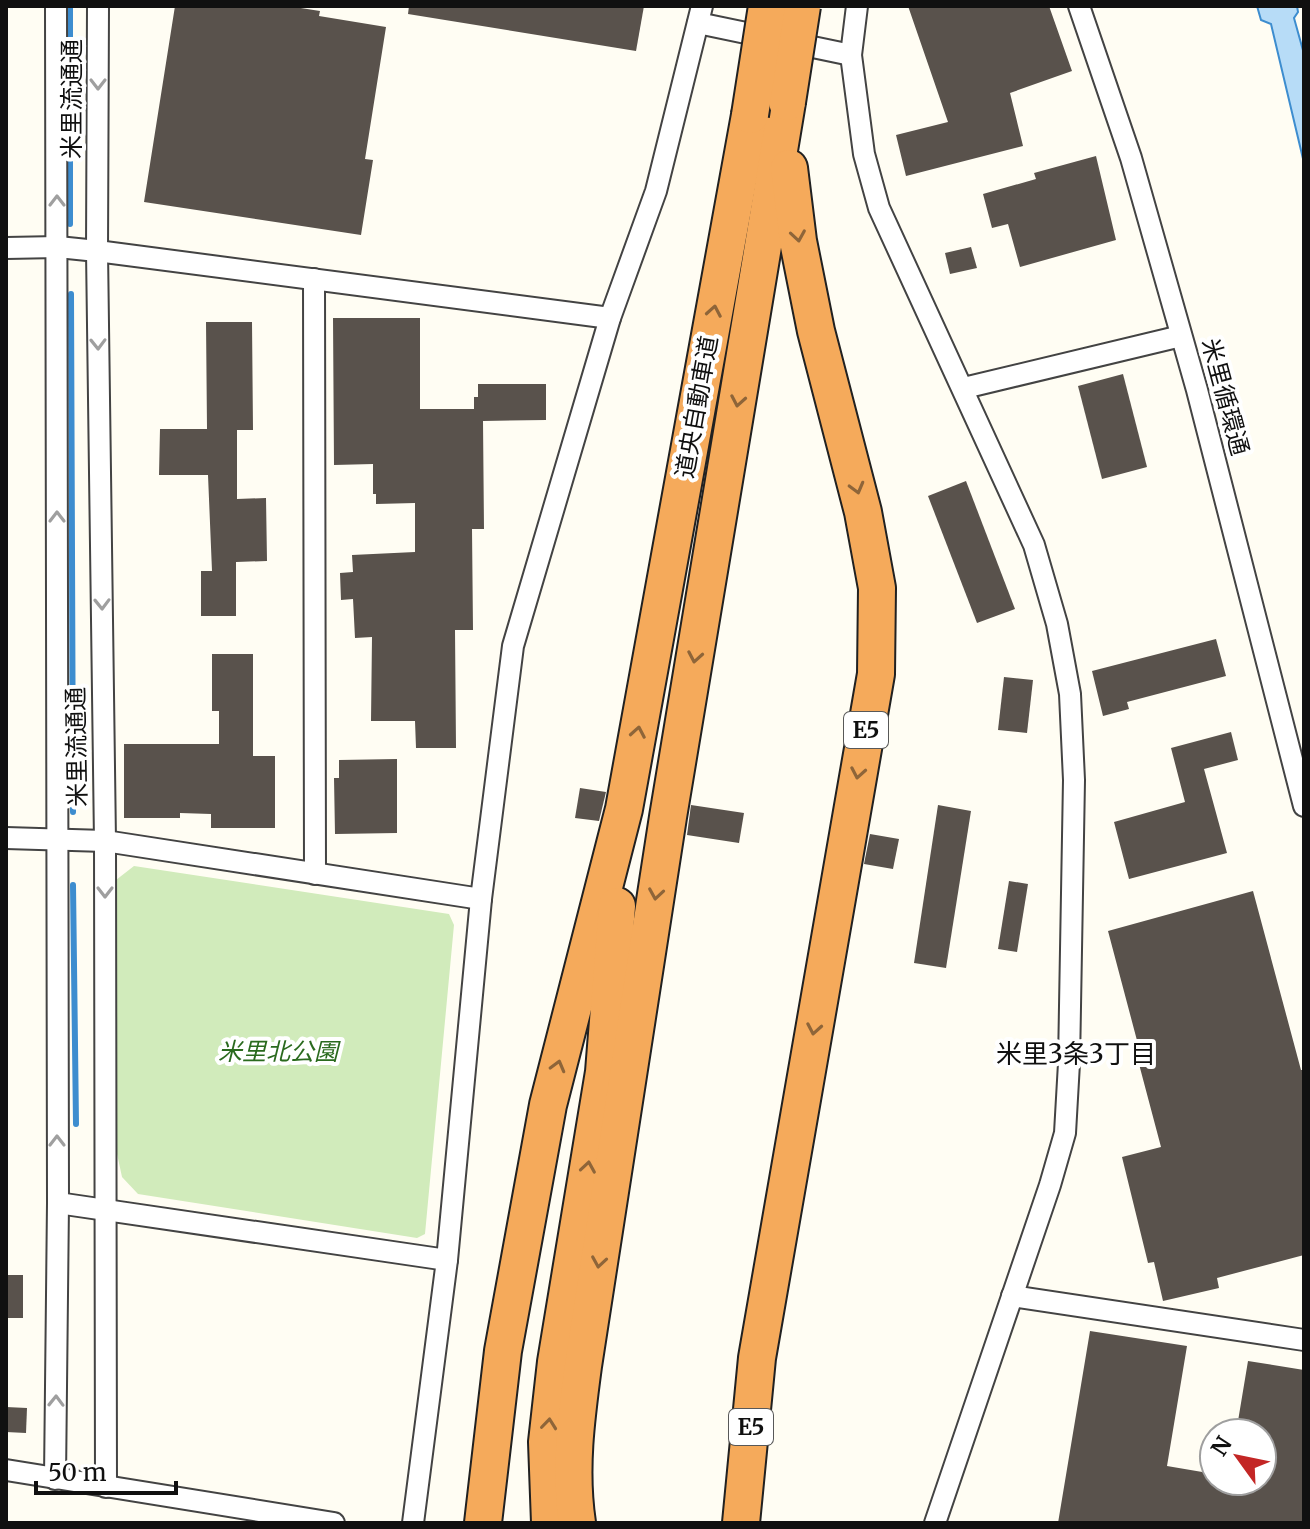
<svg xmlns="http://www.w3.org/2000/svg" width="1310" height="1529" viewBox="0 0 1310 1529" font-family="Merriweather,'Noto Sans JP',serif">
<rect width="100%" height="100%" fill="#fffdf3"/>
<polygon fill="#d1ebbb" points="134,866 449,914 454,925 425,1234 417,1238 138,1194 122,1177 116,1149 116,880"/>
<polygon fill="#b7dcf7" stroke="#3d8dcf" stroke-width="2" points="1257,6 1297,6 1298,12 1294,18 1304,54 1304,163 1271,24 1261,20"/>
<g fill="none" stroke-linecap="round" stroke-linejoin="round">
<g stroke="#3d8dcf" stroke-width="6">
<polyline points="70,224 70,6"/>
<polyline points="71,294 73,812"/>
<polyline points="73,885 76,1124"/>
</g>
</g>
<g fill="#59524c">
<polygon points="175,6 288,6 320,11 319,16 386,27 365,159 373,160 361,235 144,202"/>
<polygon points="409,6 644,6 636,51 408,14"/>
<polygon points="908,6 1049,6 1072,71 1010,93 1023,146 906,176 896,135 948,122"/>
<polygon points="1096,156 1116,240 1020,267 1008,224 992,228 983,194 1036,179 1034,173"/>
<polygon points="971,247 977,268 950,274 945,253"/>
<polygon points="333,318 420,318 420,409 474,409 474,397 478,397 478,384 546,384 546,420 483,421 484,529 472,529 473,630 455,630 456,748 416,748 415,721 371,721 372,637 355,638 353,599 341,600 340,573 353,572 352,555 415,552 415,503 376,504 376,494 373,494 373,464 334,465"/>
<polygon points="206,322 252,322 253,430 237,430 237,499 266,498 267,561 236,562 236,616 201,616 201,571 212,571 208,475 159,475 160,429 207,429"/>
<polygon points="1123,374 1147,467 1102,479 1078,386"/>
<polygon points="966,481 1015,609 977,623 928,496"/>
<polygon points="1216,639 1226,676 1127,702 1129,709 1103,716 1092,671"/>
<polygon points="212,654 253,654 253,756 275,756 275,828 211,828 211,814 180,813 180,818 124,818 124,744 219,744 219,711 212,711"/>
<polygon points="1004,677 1033,680 1027,733 998,730"/>
<polygon points="1231,732 1238,760 1204,769 1227,853 1129,879 1114,822 1185,802 1171,748"/>
<polygon points="397,759 397,833 335,834 334,778 339,778 339,760"/>
<polygon points="580,788 606,792 599,821 575,818"/>
<polygon points="691,805 744,813 739,843 687,835"/>
<polygon points="938,805 971,811 946,968 914,963"/>
<polygon points="870,834 899,839 893,869 864,864"/>
<polygon points="1009,881 1028,884 1017,952 998,949"/>
<polygon points="1253,891 1301,1070 1304,1070 1304,1255 1217,1278 1219,1288 1163,1301 1154,1262 1148,1263 1122,1157 1161,1147 1135,1049 1139,1048 1108,931"/>
<rect x="6" y="1275" width="17" height="43"/>
<polygon points="1090,1331 1187,1346 1167,1466 1214,1474 1214,1481 1262,1481 1262,1433 1236,1433 1248,1361 1304,1370 1304,1523 1058,1523"/>
<polygon points="6,1407 27,1408 26,1433 6,1432"/>
</g>
<g fill="none" stroke-linecap="round" stroke-linejoin="round">
<g stroke="#434343" stroke-width="24">
<g id="street">
<polyline points="98,6 97,251 105,841 106,1487"/>
<polyline points="857,6 851,55 864,154 879,208 1034,545 1057,624 1070,694 1074,780 1069,1063 1065,1133 1050,1185 935,1523"/>
<polyline points="1079,6 1131,158 1197,390 1304,806"/>
<polyline points="698,23 851,55"/>
<polyline points="6,248 58,247 97,251 610,318"/>
<polyline points="314,279 315,874"/>
<polyline points="964,388 1181,336"/>
<polyline points="6,838 105,841 481,899"/>
<polyline points="58,1203 447,1260"/>
<polyline points="1012,1296 1304,1340"/>
<polyline points="6,1470 334,1523"/>
<polyline points="55,1479 58,1203 56,6"/>
<polyline points="413,1523 447,1260 481,899 513,646 610,318 656,191 702,6"/>
</g>
</g>
<g stroke="#212121" stroke-width="40">
<g id="highway">
<polyline points="483,1523 503,1351 548,1105 624,809 750,115"/>
<polyline points="550,1523 547,1442 556,1362 604,1072 617,906"/>
<path d="M577,1523C569,1470 576,1418 583,1366L668,817L787,102"/>
<polyline points="741,1523 757,1358 876,674 877,588 863,512 816,331 798,241 789,168"/>
</g>
</g>
<use href="#street" stroke="#fff" stroke-width="20"/>
<use href="#highway" stroke="#f5aa5b" stroke-width="36"/>
<g stroke="#212121" stroke-width="40" stroke-linecap="butt">
<g id="highway-bridge">
<polyline points="787,102 802,6"/>
<polyline points="750,115 767,6"/>
</g>
</g>
<use href="#highway-bridge" stroke="#f5aa5b" stroke-width="36"/>
</g>
<defs><path id="oneway-chevron" d="M-2-3.5L2.5 0L-2 3.5" fill="none" stroke-width="1.6" stroke-linecap="round" stroke-linejoin="round" transform="scale(2)"/></defs>
<g stroke="#9f9f9f">
<use href="#oneway-chevron" transform="translate(98 84) rotate(90)"/>
<use href="#oneway-chevron" transform="translate(57 201) rotate(-90)"/>
<use href="#oneway-chevron" transform="translate(98 344) rotate(89)"/>
<use href="#oneway-chevron" transform="translate(57 517) rotate(-90)"/>
<use href="#oneway-chevron" transform="translate(102 604) rotate(89)"/>
<use href="#oneway-chevron" transform="translate(105 892) rotate(90)"/>
<use href="#oneway-chevron" transform="translate(57 1141) rotate(-90)"/>
<use href="#oneway-chevron" transform="translate(56 1401) rotate(-89)"/>
</g>
<g stroke="#8e6539">
<use href="#oneway-chevron" transform="translate(798 236) rotate(81)"/>
<use href="#oneway-chevron" transform="translate(714 311) rotate(-80)"/>
<use href="#oneway-chevron" transform="translate(738 401) rotate(100)"/>
<use href="#oneway-chevron" transform="translate(857 488) rotate(75)"/>
<use href="#oneway-chevron" transform="translate(695 657) rotate(100)"/>
<use href="#oneway-chevron" transform="translate(638 732) rotate(-80)"/>
<use href="#oneway-chevron" transform="translate(858 773) rotate(100)"/>
<use href="#oneway-chevron" transform="translate(656 894) rotate(99)"/>
<use href="#oneway-chevron" transform="translate(814 1029) rotate(100)"/>
<use href="#oneway-chevron" transform="translate(558 1066) rotate(-75)"/>
<use href="#oneway-chevron" transform="translate(588 1167) rotate(-81)"/>
<use href="#oneway-chevron" transform="translate(599 1262) rotate(99)"/>
<use href="#oneway-chevron" transform="translate(549 1424) rotate(-84)"/>
</g>
<g text-anchor="middle" stroke-width="8" stroke-linejoin="round" paint-order="stroke">
<g fill="#fff" stroke="#585858" stroke-width="2">
<rect x="844" y="712" width="44" height="36" rx="6"/>
<rect x="729" y="1409" width="44" height="36" rx="6"/>
</g>
<g font-size="22" font-weight="bold" fill="#101010">
<text x="866" y="738">E5</text>
<text x="751" y="1435">E5</text>
</g>
<g font-size="24" fill="#101010" stroke="#fff">
<text transform="translate(72 99) rotate(-90)" y="8">米里流通通</text>
<text transform="translate(1225 397) rotate(75)" y="8">米里循環通</text>
<text transform="translate(697 407) rotate(-80)" y="8">道央自動車道</text>
<text transform="translate(77 747) rotate(-91)" y="8">米里流通通</text>
</g>
<g font-size="24" font-style="italic" fill="#2a6a1e" stroke="#fff">
<text x="278" y="1060">米里北公園</text>
</g>
<g font-size="26" fill="#101010" stroke="#fff">
<text x="1076" y="1063">米里3条3丁目</text>
</g>
</g>
<rect width="1310" height="1529" fill="none" stroke="#101010" stroke-width="16"/>
<g transform="translate(1238 1457) rotate(303)"><circle r="38" fill="#ffffff" stroke="#9f9f9f" stroke-width="2"/>
<path d="M0-6L14 30L0 20L-14 30Z" fill="#c32625"/>
<text y="-12" font-size="22" font-weight="bold" text-anchor="middle" fill="#101010">N</text>
</g>
<path d="M36 1481v12h140v-12" fill="none" stroke="#101010" stroke-width="4"/>
<text x="48" y="1481" font-size="24" fill="#101010" stroke="#ffffff" stroke-width="6" paint-order="stroke">50 m</text>
</svg>
